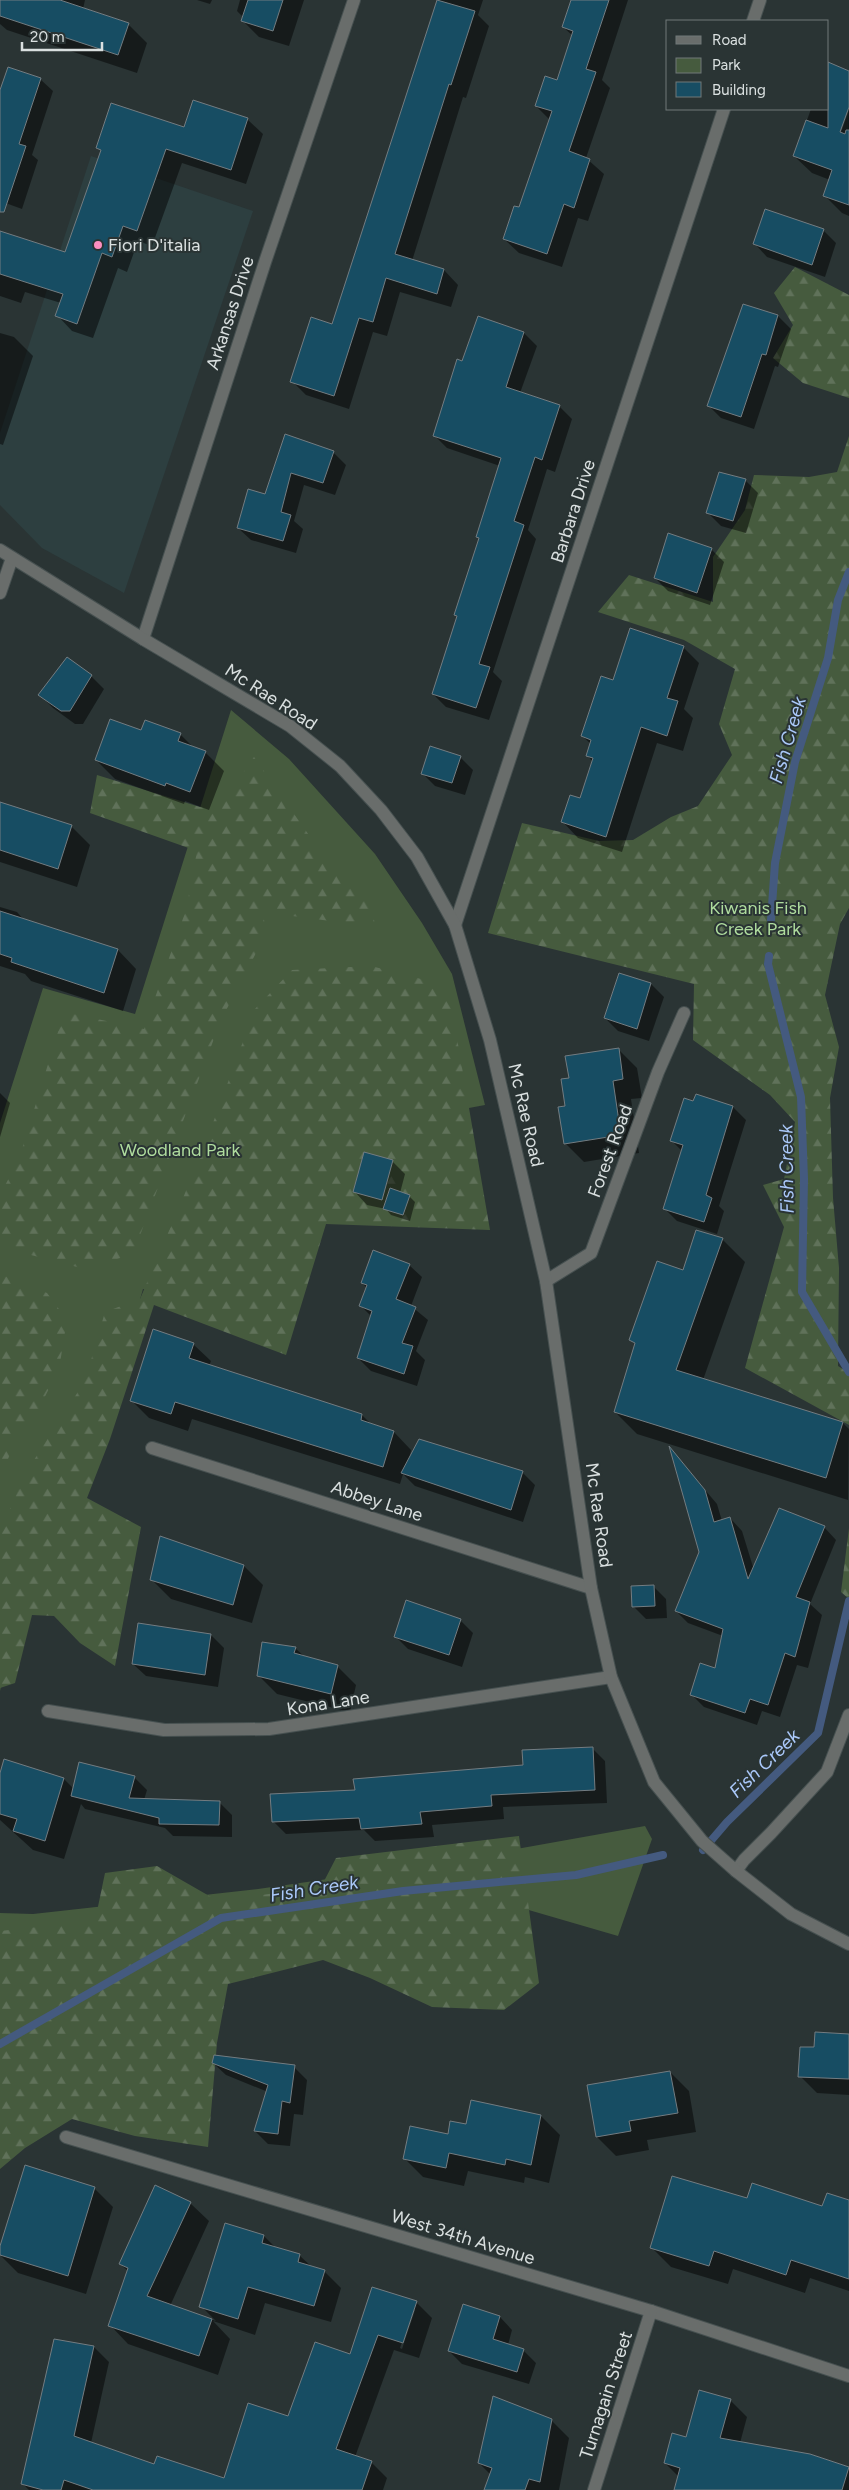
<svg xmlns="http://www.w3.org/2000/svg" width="849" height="2490" viewBox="0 0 849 2490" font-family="Figtree,sans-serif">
<defs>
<pattern id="forest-firs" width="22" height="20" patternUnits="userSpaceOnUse" patternTransform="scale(1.25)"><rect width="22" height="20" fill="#465b3e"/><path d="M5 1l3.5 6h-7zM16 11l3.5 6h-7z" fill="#60725a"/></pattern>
</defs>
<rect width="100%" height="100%" fill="#2a3434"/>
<polygon fill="#2d3f40" points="91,156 253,211 124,593 42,548 0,505 0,433"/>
<g fill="#465b3e">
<polygon points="231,710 289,759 375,854 422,923 452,974 485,1105 426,1116 344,1114 283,1333 143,1289 125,1352 15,1625 0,1691 0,1123 43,988 135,1014"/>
<polygon points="645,1826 652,1839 618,1936 501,1902 0,2012 0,1913 33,1914 258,1889 433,1864"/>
</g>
<g fill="url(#forest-firs)">
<polygon points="795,267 849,295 849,398 803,383 773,358 793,325 774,293"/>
<polygon points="849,436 849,908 840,924 825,995 839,1047 830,1098 833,1198 839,1268 838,1366 849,1373 849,1425 745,1368 784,1227 763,1185 784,1179 795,1122 770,1095 693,1040 694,984 488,933 522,823 599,841 633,840 671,817 698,806 732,755 719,724 735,669 684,640 598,612 629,575 713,602 713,557 745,510 754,475 809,477 837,472"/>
<polygon points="254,757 318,848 368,899 376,927 262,912 267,932 221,1020 133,1254 85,1269 0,1247 0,1195 19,1159 64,1012 144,1029 186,910 197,851 90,813 97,775 216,812"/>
<polygon points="371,966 448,986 490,1230 326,1224 286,1355 154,1305 110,1439 87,1498 141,1527 115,1666 80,1643 54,1616 32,1615 15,1683 0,1688 0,1532 25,1474 85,1381 105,1312 140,1299 200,1158 255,1009 292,970"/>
<polygon points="0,1274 47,1293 67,1320 59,1369 35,1416 16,1440 0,1478"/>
<polygon points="849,1528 849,1599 841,1592"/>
<polygon points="519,1836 539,1983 504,2010 432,2007 370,1978 323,1960 228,1984 217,2043 208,2147 135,2136 72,2119 25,2148 0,2169 0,1931 95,1921 105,1873 157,1866 218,1901 321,1887 336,1858"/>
</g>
<g fill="#0007" fill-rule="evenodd">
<polygon points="0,0 85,0 83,9 128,24 147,43 137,73 7,30 0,24"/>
<polygon points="197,0 212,0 210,4"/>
<polygon points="240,0 304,0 289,46 259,37 243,21 244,18 237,11"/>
<polygon points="438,0 483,0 478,15 489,26 466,98 463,97 412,261 444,270 458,285 451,307 400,292 387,336 373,332 349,409 306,395 292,381 333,325"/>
<polygon points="572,0 628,0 602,80 610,88 586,158 604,174 588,221 578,218 562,267 519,253 504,239 520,209 550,120 536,106 558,81 573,36 563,27"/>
<polygon points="828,64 849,72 849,103 837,137 839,138 849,110 849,216 842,213 824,195 830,180 812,173 794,156 811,109 828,109"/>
<polygon points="40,79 53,91 32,155 38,160 22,209 0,201 0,94"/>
<polygon points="247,119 263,134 246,184 182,163 152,246 138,241 127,272 118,268 93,338 72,331 57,315 61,303 25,292 21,303 0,296 0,232 65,253 102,152 98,148 184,129"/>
<polygon points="823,230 836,243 825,277 767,257 755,244"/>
<polygon points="744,305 778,316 791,329 778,367 775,366 754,429 721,418 708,405"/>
<polygon points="478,318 524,333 537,346 520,393 559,406 572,419 555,472 547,469 528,530 536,539 493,672 502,681 489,720 446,707 433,694 458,618 455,615 480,539 500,466 447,448 434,435"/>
<polygon points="0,333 14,337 33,356 3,445 0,444"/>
<polygon points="286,436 333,452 346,465 335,495 304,485 294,521 303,529 296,553 251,540 238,528 266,496"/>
<polygon points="745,480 758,493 746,533 721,526 708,513"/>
<polygon points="711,549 724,562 710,605 668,591 655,578"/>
<polygon points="683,647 699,663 684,709 693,718 683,751 657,743 622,852 578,838 562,821 580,800 593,762 587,755 591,744 582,736 614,682"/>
<polygon points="91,676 104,689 83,724 75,724 53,708 40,695"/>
<polygon points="142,732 180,734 194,748 205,752 224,771 209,810 185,801 184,804 115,779 96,760"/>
<polygon points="460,757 473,770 465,795 435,786 422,773"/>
<polygon points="0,803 71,826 90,845 77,887 0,862"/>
<polygon points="0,907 17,912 25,921 118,950 136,969 123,1011 31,981 25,974 0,966"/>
<polygon points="619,974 651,984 664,997 649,1041 618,1031 605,1018"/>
<polygon points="618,1049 637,1068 642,1098 631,1099 639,1153 584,1162 565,1143 570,1079"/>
<polygon points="0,1093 10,1103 0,1137"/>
<polygon points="696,1096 733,1107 746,1120 719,1206 724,1211 717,1234 677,1221 664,1208 682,1151 672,1141"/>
<polygon points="392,1161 405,1174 400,1193 409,1196 415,1202 410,1221 391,1215 386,1209 367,1205 355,1192"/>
<polygon points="722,1239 745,1262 703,1380 843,1423 849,1429 848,1500 637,1434 615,1412 636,1345 631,1340 684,1272"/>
<polygon points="409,1265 422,1277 411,1306 428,1320 416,1351 425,1360 417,1386 371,1371 358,1358 372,1317 361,1306 367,1288 362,1283"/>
<polygon points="193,1344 211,1361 209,1366 362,1415 371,1424 394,1432 411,1450 410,1457 522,1472 535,1485 523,1522 415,1486 403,1474 400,1484 192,1419 188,1431 149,1418 131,1400"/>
<polygon points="672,1451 717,1504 722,1521 730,1518 742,1531 754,1570 824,1527 836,1540 810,1604 822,1615 808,1668 797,1665 780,1717 762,1711 757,1725 704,1707 692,1695 716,1669 723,1636 688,1623 676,1611 700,1552"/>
<polygon points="160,1538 244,1566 263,1585 252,1623 171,1599 152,1580"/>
<polygon points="653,1586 666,1599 667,1618 646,1619 633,1606"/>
<polygon points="460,1620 473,1633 462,1667 408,1649 395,1636"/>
<polygon points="211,1635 224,1648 218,1687 146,1676 133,1664"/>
<polygon points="295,1648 305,1657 337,1666 356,1685 350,1712 277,1694 258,1675"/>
<polygon points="592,1748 605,1761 607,1803 503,1807 504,1819 432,1825 434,1837 375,1841 364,1830 286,1834 273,1821 356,1791 524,1766"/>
<polygon points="0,1777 64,1779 74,1789 134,1777 147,1790 144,1800 219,1802 232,1815 232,1837 173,1836 165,1828 85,1809 81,1804 64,1859 33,1850 0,1820"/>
<polygon points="849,2035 849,2095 817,2093 800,2076 815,2049"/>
<polygon points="213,2063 294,2067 307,2080 303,2115 294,2114 290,2146 268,2144 255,2131 268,2092 226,2075"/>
<polygon points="670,2072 689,2091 696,2132 647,2140 649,2150 616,2156 597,2137"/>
<polygon points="472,2101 541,2116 560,2135 549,2183 525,2177 524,2183 468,2171 464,2186 423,2177 404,2158 467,2125"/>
<polygon points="94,2188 113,2207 86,2294 18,2273 0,2255 0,2250"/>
<polygon points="748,2200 823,2208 849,2202 849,2291 810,2278 805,2293 733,2269 728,2284 671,2267 652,2248"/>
<polygon points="190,2203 209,2221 170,2306 216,2321 201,2306 226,2225 264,2236 276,2248 299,2255 312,2267 324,2271 341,2288 331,2322 265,2303 255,2335 213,2321 230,2339 218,2375 128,2344 110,2325 128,2271 120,2264"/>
<path d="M416,2302L432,2318L419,2358L394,2350L355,2457L371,2462L387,2478L383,2490H29L23,2484L94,2347L109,2362L91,2443L155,2466L225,2480L351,2356ZM412,2310H415L402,2349L400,2348Z"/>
<polygon points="500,2317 512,2330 508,2345 523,2350 536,2363 529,2384 462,2364 449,2351"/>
<polygon points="730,2400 747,2417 740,2443 809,2456 849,2468 849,2490 675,2490 679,2477 665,2463 687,2438"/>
<polygon points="551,2420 569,2438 559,2490 486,2490 491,2475 479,2463"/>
</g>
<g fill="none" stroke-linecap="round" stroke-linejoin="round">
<g stroke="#445a7f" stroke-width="8">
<polyline points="771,920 775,863 795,762 828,658 838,600 849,572"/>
<polyline points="769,956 768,964 801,1097 804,1179 802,1292 849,1372"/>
<polyline points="703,1850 727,1822 818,1733 849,1601"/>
<polyline points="0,2044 221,1918 403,1891 576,1875 663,1855"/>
</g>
</g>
<g fill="#174d63" stroke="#737c81">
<polygon points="0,0 60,0 129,23 118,55 0,16"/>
<polygon points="248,0 283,0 273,31 241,21"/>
<polygon points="437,0 475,11 451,85 449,84 395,254 444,269 437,294 386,278 373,322 359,318 334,396 290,382 311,317 332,324"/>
<polygon points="571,0 609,0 586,69 596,72 569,151 590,159 574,208 564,204 547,254 503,239 514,206 519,207 552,111 535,106 545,76 557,80 573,31 562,27"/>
<polygon points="828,62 849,71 849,107 840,132 845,134 846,130 849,130 849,205 823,196 832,170 793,156 806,120 828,128"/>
<polygon points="8,67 41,78 19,144 26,146 4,212 0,212 0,90"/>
<polygon points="193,100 248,118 231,170 166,149 137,231 123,226 112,257 102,253 77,324 55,316 63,294 0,274 0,231 65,252 101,150 96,148 111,103 184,127"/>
<polygon points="765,209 824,229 812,265 753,244"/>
<polygon points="743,304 778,315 766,355 762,354 741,417 707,406"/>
<polygon points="478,316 524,332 506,387 560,405 542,460 535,457 514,521 524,525 479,664 490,667 476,708 432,694 457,616 454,615 479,538 476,537 501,458 433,436 457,359 462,361"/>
<polygon points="285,434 334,451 323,483 291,473 281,512 291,515 283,541 237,528 248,489 265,494"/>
<polygon points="719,472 746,479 733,521 706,513"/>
<polygon points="668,533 712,548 697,593 654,578"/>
<polygon points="630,628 684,646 667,698 678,701 667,736 641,727 606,837 561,822 570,795 580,798 593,758 586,756 591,740 581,736 601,676 613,680"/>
<polygon points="67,657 92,675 70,711 61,711 38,695"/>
<polygon points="110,719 141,730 145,720 181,733 178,741 206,751 190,792 166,783 165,786 95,760"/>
<polygon points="430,746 461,756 452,783 421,774"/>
<polygon points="0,802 72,825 58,869 0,850"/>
<polygon points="0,911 118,949 104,993 11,962 12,958 0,954"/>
<polygon points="619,973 651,983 637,1029 604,1018"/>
<polygon points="619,1048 623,1079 613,1081 621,1135 564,1144 558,1107 565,1106 561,1079 569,1078 565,1056"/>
<polygon points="696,1094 733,1106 706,1195 712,1198 704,1222 663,1209 683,1145 670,1141 684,1098 693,1101"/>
<polygon points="364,1152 393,1160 382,1200 353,1192"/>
<polygon points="390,1188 410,1195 403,1215 383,1209"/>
<polygon points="696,1230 723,1238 676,1370 843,1422 826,1478 614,1412 635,1343 629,1340 657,1261 683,1270"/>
<polygon points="373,1250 410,1264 396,1299 416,1307 402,1343 413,1346 404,1374 357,1358 372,1311 359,1306 367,1285 361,1283"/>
<polygon points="153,1329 194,1343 189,1358 362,1414 361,1420 394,1431 383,1467 175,1402 171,1414 130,1401"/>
<polygon points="419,1439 523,1471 511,1510 401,1473"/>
<polygon points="669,1446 705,1490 714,1522 730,1517 748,1579 779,1508 825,1526 796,1597 810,1602 795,1657 785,1653 768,1705 750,1699 745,1713 690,1695 700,1663 715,1668 723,1629 675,1611 699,1552"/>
<polygon points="160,1536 244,1565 233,1605 150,1580"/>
<polygon points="654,1585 655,1606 632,1607 631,1586"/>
<polygon points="406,1600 461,1619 449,1655 394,1637"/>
<polygon points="138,1623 211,1634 205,1675 132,1664"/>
<polygon points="262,1642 296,1647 294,1653 338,1665 331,1694 257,1676"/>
<polygon points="593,1747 595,1790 491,1795 492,1806 420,1812 422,1824 361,1829 359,1818 272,1822 270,1794 355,1790 353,1779 523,1765 522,1750"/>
<polygon points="4,1759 64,1778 45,1841 13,1831 17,1819 0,1814 0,1773"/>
<polygon points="79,1762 135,1776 129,1798 220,1801 219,1825 159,1824 159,1818 71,1796"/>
<polygon points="815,2032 849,2034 849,2079 798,2077 800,2047 814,2047"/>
<polygon points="214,2055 295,2065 290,2103 282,2101 278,2134 254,2131 268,2085 212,2063"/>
<polygon points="670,2071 678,2113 629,2121 631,2131 596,2137 587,2085"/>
<polygon points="471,2100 541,2115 531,2165 506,2159 505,2165 449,2153 446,2168 403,2159 410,2126 448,2134 450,2121 466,2124"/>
<polygon points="25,2165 95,2187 68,2276 0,2255 0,2246"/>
<polygon points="672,2176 747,2198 752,2183 822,2206 827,2193 849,2200 849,2279 791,2260 786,2275 714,2251 709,2266 650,2248"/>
<polygon points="155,2185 191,2202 147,2296 212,2319 199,2356 108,2326 128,2268 119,2264"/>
<polygon points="225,2223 264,2235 262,2243 300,2254 298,2262 325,2270 314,2306 248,2287 238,2319 199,2307"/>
<polygon points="372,2287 417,2301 403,2343 378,2335 336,2449 372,2461 362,2490 93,2490 64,2480 61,2490 43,2490 21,2484 54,2339 94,2346 74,2436 154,2464 157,2456 224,2478 248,2403 288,2416 315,2342 350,2354"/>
<polygon points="463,2304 500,2316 493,2339 524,2349 517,2372 448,2351"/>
<polygon points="699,2390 731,2399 720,2438 810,2454 849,2467 842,2490 674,2490 680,2468 664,2463 672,2433 686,2437"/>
<polygon points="493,2396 552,2419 540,2482 529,2479 525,2490 484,2490 492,2468 478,2463"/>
</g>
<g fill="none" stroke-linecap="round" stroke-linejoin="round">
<g stroke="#465050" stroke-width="14">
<g id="minor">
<polyline points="753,21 760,0"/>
<polyline points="0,593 12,558"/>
<polyline points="143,639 265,262 354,0"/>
<polyline points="455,925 724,109"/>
<polyline points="546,1281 591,1253 658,1072 684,1013"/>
<polyline points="152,1448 591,1588"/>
<polyline points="48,1711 164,1730 269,1729 611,1677"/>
<polyline points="736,1871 744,1860 771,1833 827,1772 849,1715"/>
<polyline points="66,2137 651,2311 849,2376"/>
<polyline points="594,2490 651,2311"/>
</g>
</g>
<g stroke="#465050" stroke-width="14">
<polyline id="tertiary" points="0,550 143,639 290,726 340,766 381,810 417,857 455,925 490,1040 546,1281 591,1588 611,1677 654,1782 702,1841 736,1871 791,1914 849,1944"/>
</g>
<use href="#minor" stroke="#696d6b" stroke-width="12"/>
<use href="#tertiary" stroke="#696d6b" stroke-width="12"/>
</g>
<circle fill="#fd8ec0" stroke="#2a3434" stroke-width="2" cx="98" cy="245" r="5"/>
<g text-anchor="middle" stroke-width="4" stroke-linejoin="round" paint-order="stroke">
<g font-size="18" fill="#dae0e0" stroke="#2a3434" text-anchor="start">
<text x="108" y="251">Fiori D'italia</text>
</g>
<g font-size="18" fill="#dae0e0" stroke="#2a3434">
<text transform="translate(230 313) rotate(-72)" y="6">Arkansas Drive</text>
<text transform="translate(573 511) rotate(-72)" y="6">Barbara Drive</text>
<text transform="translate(271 697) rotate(33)" y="6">Mc Rae Road</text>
<text transform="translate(526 1115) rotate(77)" y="6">Mc Rae Road</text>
<text transform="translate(610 1151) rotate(-70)" y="6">Forest Road</text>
<text transform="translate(377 1501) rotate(18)" y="6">Abbey Lane</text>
<text transform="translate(599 1515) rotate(82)" y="6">Mc Rae Road</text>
<text transform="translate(328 1703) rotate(-9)" y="6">Kona Lane</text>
<text transform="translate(463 2237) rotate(17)" y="6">West 34th Avenue</text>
<text transform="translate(606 2395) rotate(-72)" y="6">Turnagain Street</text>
</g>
<g font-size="18" fill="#afdc9e" stroke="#2a3434">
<text x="758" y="914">Kiwanis Fish<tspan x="758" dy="21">Creek Park</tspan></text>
<text x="180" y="1156">Woodland Park</text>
</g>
<g font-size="19" font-style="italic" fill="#aac8f9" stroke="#2a3434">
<text transform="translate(787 740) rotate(-74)" y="7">Fish Creek</text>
<text transform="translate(786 1169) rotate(-91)" y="7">Fish Creek</text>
<text transform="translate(764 1763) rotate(-44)" y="7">Fish Creek</text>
<text transform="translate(314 1888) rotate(-9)" y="7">Fish Creek</text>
</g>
</g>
<rect x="666" y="20" width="162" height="90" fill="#2a3434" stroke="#707979"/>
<rect x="676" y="36" width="25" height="8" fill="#696d6b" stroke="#707979"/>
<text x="712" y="45" font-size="15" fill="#dae0e0">Road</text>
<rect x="676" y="58" width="25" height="15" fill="#465b3e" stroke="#707979"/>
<text x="712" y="70" font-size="15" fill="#dae0e0">Park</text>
<rect x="676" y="82" width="25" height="15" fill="#174d63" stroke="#707979"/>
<text x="712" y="95" font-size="15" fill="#dae0e0">Building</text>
<path d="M22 42v8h80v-8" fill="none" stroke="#dae0e0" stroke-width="2.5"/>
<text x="30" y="42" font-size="15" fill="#dae0e0" stroke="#2a3434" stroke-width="4" paint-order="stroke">20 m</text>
</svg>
